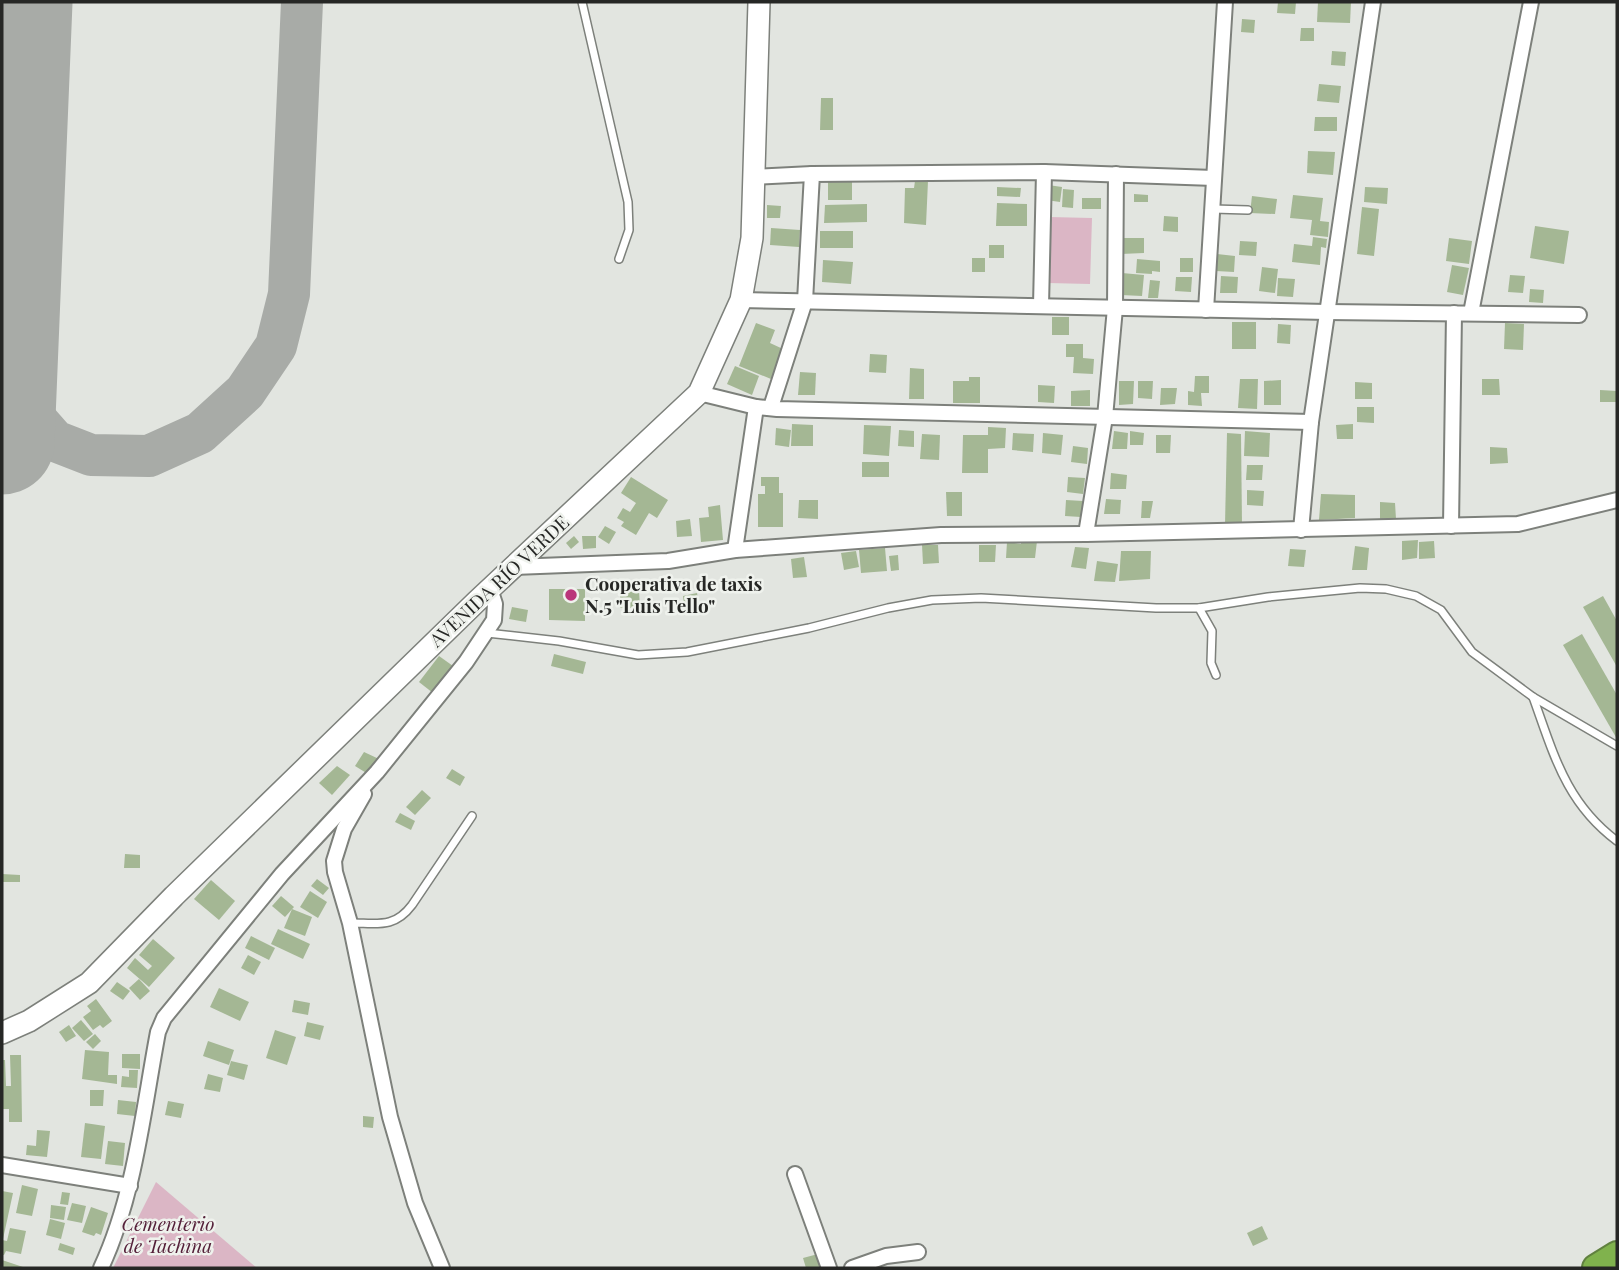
<svg xmlns="http://www.w3.org/2000/svg" width="1619" height="1270" viewBox="0 0 1619 1270" font-family="'Playfair Display',serif">
<rect width="100%" height="100%" fill="#e2e5e0"/>
<g fill="#dbb6c5">
<polygon points="1049,217 1092,218 1090,284 1048,283"/>
<polygon points="156,1182 257,1268 113,1268"/>
</g>
<g fill="none" stroke-linecap="round" stroke-linejoin="round">
<polyline stroke="#a8aba7" stroke-width="42" points="5,357 26,408 55,441 91,455 149,456 200,433 245,392 276,346 289,294 302,2"/>
<polyline stroke="#a8aba7" stroke-width="105" points="2,442 20,2"/>
</g>
<g fill="#a4b794">
<polygon points="1278,2 1296,2 1295,14 1277,13"/>
<polygon points="1318,2 1351,2 1350,23 1317,22"/>
<polygon points="1242,19 1255,20 1254,33 1241,32"/>
<polygon points="1301,28 1314,28 1314,41 1300,41"/>
<polygon points="1332,51 1346,52 1345,66 1331,65"/>
<polygon points="1319,84 1341,86 1339,103 1317,101"/>
<polygon points="821,98 833,98 833,130 820,130"/>
<polygon points="1315,117 1337,117 1337,131 1314,131"/>
<polygon points="1308,151 1335,152 1333,175 1307,173"/>
<rect x="828" y="181" width="24" height="19"/>
<polygon points="915,181 928,181 926,225 904,223 905,188 914,188"/>
<polygon points="1048,185 1062,187 1060,202 1046,200"/>
<polygon points="997,187 1021,188 1020,197 997,196"/>
<polygon points="1365,187 1388,188 1387,204 1364,202"/>
<polygon points="1063,189 1074,190 1073,208 1062,207"/>
<polygon points="1134,194 1148,195 1148,202 1134,202"/>
<polygon points="1293,195 1323,198 1320,221 1329,222 1328,237 1310,235 1312,220 1290,218"/>
<polygon points="1252,196 1277,199 1275,214 1250,213"/>
<rect x="1082" y="198" width="19" height="11"/>
<polygon points="997,203 1027,204 1027,226 996,226"/>
<polygon points="867,204 867,222 824,223 825,205"/>
<polygon points="767,205 781,206 780,218 767,218"/>
<polygon points="1362,207 1379,209 1374,256 1357,254"/>
<polygon points="1164,216 1178,217 1178,232 1163,231"/>
<polygon points="1535,226 1569,231 1564,264 1530,258"/>
<polygon points="771,228 800,230 799,247 770,245"/>
<rect x="820" y="231" width="33" height="17"/>
<polygon points="1313,237 1327,239 1326,248 1321,247 1320,265 1292,262 1294,244 1312,246"/>
<polygon points="1120,238 1144,238 1144,253 1121,254"/>
<polygon points="1449,238 1472,241 1469,264 1446,261"/>
<polygon points="1240,241 1257,242 1256,256 1239,255"/>
<rect x="989" y="245" width="15" height="13"/>
<polygon points="1217,254 1235,256 1234,272 1216,271"/>
<rect x="972" y="258" width="13" height="14"/>
<rect x="1180" y="258" width="13" height="14"/>
<polygon points="1137,259 1160,261 1160,272 1152,271 1152,274 1136,273"/>
<polygon points="823,260 853,262 851,284 822,282"/>
<polygon points="1452,265 1469,268 1463,295 1447,292"/>
<polygon points="1262,267 1278,269 1275,293 1259,291"/>
<polygon points="1122,273 1144,275 1142,296 1121,295"/>
<polygon points="1510,275 1525,276 1523,293 1508,292"/>
<polygon points="1221,276 1238,277 1237,293 1220,293"/>
<polygon points="1176,277 1192,277 1191,292 1175,291"/>
<polygon points="1278,278 1295,279 1293,297 1277,296"/>
<polygon points="1150,280 1160,281 1158,298 1148,298"/>
<polygon points="1530,289 1544,290 1543,303 1529,302"/>
<rect x="1052" y="317" width="17" height="18"/>
<rect x="1232" y="322" width="24" height="27"/>
<polygon points="756,323 775,330 770,343 783,349 771,379 739,366"/>
<polygon points="1505,323 1524,324 1523,350 1504,349"/>
<polygon points="1278,324 1291,325 1290,344 1277,343"/>
<polygon points="1066,344 1083,344 1083,358 1094,359 1093,374 1073,373 1074,357 1066,357"/>
<polygon points="870,354 887,355 886,373 869,372"/>
<polygon points="735,366 759,376 752,395 727,384"/>
<polygon points="910,368 924,369 924,399 909,399"/>
<polygon points="800,372 816,373 815,395 798,395"/>
<polygon points="1195,376 1209,376 1209,393 1201,393 1202,406 1188,405 1188,391 1194,392"/>
<polygon points="969,377 980,377 980,403 953,403 953,381 969,381"/>
<polygon points="1240,379 1258,379 1257,409 1238,408"/>
<polygon points="1482,379 1499,379 1500,395 1482,395"/>
<polygon points="1281,380 1281,405 1264,405 1264,381"/>
<polygon points="1119,381 1134,381 1133,404 1119,405"/>
<polygon points="1138,381 1153,381 1152,399 1138,398"/>
<polygon points="1355,382 1372,383 1372,399 1355,399"/>
<polygon points="1038,385 1055,386 1054,403 1038,402"/>
<polygon points="1161,388 1177,388 1175,404 1160,405"/>
<polygon points="1090,390 1090,406 1071,406 1071,391"/>
<polygon points="1600,390 1617,391 1617,402 1600,402"/>
<polygon points="1357,407 1374,407 1374,423 1357,422"/>
<polygon points="792,424 813,425 813,446 791,446"/>
<polygon points="1353,424 1353,439 1337,439 1336,425"/>
<polygon points="864,425 891,426 889,456 863,454"/>
<polygon points="988,427 1006,428 1005,448 988,449 988,473 962,473 963,435 988,435"/>
<polygon points="776,428 791,430 789,447 775,445"/>
<polygon points="899,430 914,431 914,447 898,446"/>
<polygon points="1114,431 1128,433 1127,449 1112,449"/>
<polygon points="1130,431 1144,433 1143,445 1130,445"/>
<polygon points="1245,431 1270,433 1269,457 1244,456"/>
<polygon points="1013,433 1034,434 1033,452 1012,450"/>
<polygon points="1043,433 1063,435 1061,455 1042,453"/>
<polygon points="1227,433 1241,434 1242,525 1225,525"/>
<polygon points="922,434 940,435 939,460 920,459"/>
<polygon points="1156,435 1171,435 1170,453 1156,453"/>
<polygon points="1073,446 1088,448 1087,464 1071,462"/>
<polygon points="1490,447 1507,448 1508,463 1490,464"/>
<rect x="862" y="462" width="27" height="15"/>
<polygon points="1247,465 1263,465 1262,480 1246,480"/>
<polygon points="1111,473 1127,475 1126,489 1110,489"/>
<polygon points="631,477 668,500 657,518 649,513 636,535 621,526 624,522 617,518 623,508 630,512 636,503 621,493"/>
<polygon points="761,477 779,477 779,493 783,493 783,527 758,527 758,494 765,494 765,486 761,486"/>
<polygon points="1068,477 1085,478 1083,494 1067,492"/>
<polygon points="1247,490 1264,491 1263,506 1247,505"/>
<polygon points="946,492 962,492 962,516 947,516"/>
<polygon points="1321,494 1355,495 1355,518 1319,520"/>
<polygon points="1106,499 1121,500 1120,514 1104,514"/>
<polygon points="799,500 818,500 818,519 798,518"/>
<polygon points="1066,500 1083,501 1081,517 1065,516"/>
<polygon points="1142,501 1153,501 1150,518 1141,518"/>
<polygon points="1380,502 1395,503 1396,519 1380,520"/>
<polygon points="720,505 723,540 701,542 699,518 709,517 708,507"/>
<polygon points="690,519 692,536 677,537 676,521"/>
<polygon points="605,526 616,532 609,544 598,537"/>
<polygon points="574,536 579,542 571,549 566,543"/>
<polygon points="582,536 596,536 596,548 583,549"/>
<polygon points="1021,540 1037,541 1035,558 1006,558 1007,542 1021,544"/>
<polygon points="1418,540 1417,558 1402,560 1402,541"/>
<polygon points="1434,541 1435,558 1419,559 1419,542"/>
<polygon points="922,545 938,545 939,563 923,564"/>
<polygon points="979,545 996,545 995,562 979,562"/>
<polygon points="1355,546 1369,548 1367,570 1352,570"/>
<polygon points="1075,547 1089,548 1086,569 1071,567"/>
<polygon points="885,548 887,571 861,573 859,550"/>
<polygon points="1290,549 1306,550 1304,567 1288,566"/>
<polygon points="856,551 859,567 844,570 841,553"/>
<polygon points="1121,551 1151,551 1150,579 1119,581"/>
<polygon points="898,555 899,570 891,571 889,556"/>
<polygon points="804,557 807,577 793,578 791,559"/>
<polygon points="1097,561 1118,564 1115,582 1094,581"/>
<polygon points="549,589 585,589 585,621 549,620"/>
<polygon points="639,591 640,608 620,608 620,592"/>
<polygon points="697,593 700,609 685,612 683,596"/>
<polygon points="1603,596 1617,621 1617,667 1583,607"/>
<polygon points="512,607 528,610 526,622 509,619"/>
<polygon points="1582,634 1617,695 1617,739 1563,645"/>
<polygon points="554,654 586,662 583,674 551,666"/>
<polygon points="439,656 453,666 433,693 419,682"/>
<polygon points="364,752 379,759 368,774 355,766"/>
<polygon points="337,766 350,775 332,795 319,783"/>
<polygon points="452,769 465,777 460,786 446,778"/>
<polygon points="422,790 431,798 415,815 406,807"/>
<polygon points="400,813 415,821 411,830 395,822"/>
<polygon points="125,854 140,855 140,868 124,868"/>
<polygon points="2,874 20,875 20,882 2,882"/>
<polygon points="317,879 329,888 323,895 311,886"/>
<polygon points="211,880 235,901 219,920 194,899"/>
<polygon points="310,891 327,902 318,918 300,907"/>
<polygon points="281,896 294,907 285,917 272,906"/>
<polygon points="292,909 312,917 305,936 284,928"/>
<polygon points="278,929 310,944 303,959 271,944"/>
<polygon points="251,936 275,948 269,960 245,948"/>
<polygon points="153,939 175,958 149,987 127,968 135,958 148,970 152,966 139,955"/>
<polygon points="248,955 261,962 254,975 241,968"/>
<polygon points="139,979 150,991 140,1000 129,988"/>
<polygon points="117,982 130,991 123,1000 110,991"/>
<polygon points="219,988 249,1002 240,1021 210,1007"/>
<polygon points="96,999 112,1021 103,1028 100,1025 93,1030 83,1017 91,1011 87,1006"/>
<polygon points="294,1000 310,1003 308,1015 292,1012"/>
<polygon points="81,1020 93,1034 84,1041 72,1028"/>
<polygon points="307,1022 324,1026 320,1040 304,1036"/>
<polygon points="69,1025 76,1036 66,1042 59,1032"/>
<polygon points="275,1030 296,1037 287,1065 266,1058"/>
<polygon points="95,1034 101,1041 93,1049 86,1042"/>
<polygon points="208,1041 234,1050 229,1065 203,1056"/>
<polygon points="85,1050 109,1052 108,1075 117,1075 117,1084 82,1079"/>
<polygon points="122,1054 140,1054 140,1069 122,1068"/>
<polygon points="10,1055 21,1055 22,1122 9,1122 9,1109 2,1109 2,1060 5,1060 6,1086 11,1086"/>
<polygon points="231,1061 248,1065 244,1080 227,1075"/>
<polygon points="129,1070 138,1070 137,1088 121,1087 122,1076 129,1077"/>
<polygon points="208,1074 223,1078 220,1092 204,1089"/>
<polygon points="90,1090 104,1090 103,1106 90,1106"/>
<polygon points="118,1100 136,1102 135,1116 117,1114"/>
<polygon points="168,1101 184,1104 181,1118 165,1115"/>
<polygon points="363,1116 374,1117 373,1128 363,1127"/>
<polygon points="85,1123 105,1126 101,1159 81,1157"/>
<polygon points="37,1130 50,1131 47,1157 26,1155 27,1145 36,1146"/>
<polygon points="108,1141 125,1143 123,1166 105,1164"/>
<polygon points="22,1185 38,1189 32,1216 16,1213"/>
<polygon points="2,1191 13,1193 3,1239 2,1239"/>
<polygon points="62,1192 70,1193 68,1205 60,1204"/>
<polygon points="72,1203 86,1206 82,1223 67,1220"/>
<polygon points="51,1205 66,1207 64,1220 50,1218"/>
<polygon points="91,1207 108,1213 101,1235 96,1233 94,1236 82,1232"/>
<polygon points="50,1219 65,1223 61,1239 46,1235"/>
<polygon points="1262,1226 1268,1239 1253,1246 1247,1233"/>
<polygon points="10,1228 26,1231 21,1254 6,1251 4,1255 2,1255 2,1240 7,1241"/>
<polygon points="60,1243 75,1248 73,1255 58,1250"/>
<polygon points="818,1254 822,1268 806,1268 803,1258"/>
<polygon points="2,1260 26,1268 2,1268"/>
</g>
<g fill="none" stroke-linecap="round" stroke-linejoin="round">
<g stroke="#7d807b" stroke-width="10">
<g id="lane">
<polyline points="582,2 628,202 629,230 619,259"/>
<polyline points="1213,209 1248,210"/>
<polyline points="1199,608 1212,631 1211,663 1216,675"/>
<polyline points="487,633 559,641 638,655 687,652 809,628 888,608 932,600 981,598 1156,608 1199,608 1268,597 1360,588 1386,589 1416,596 1441,610 1472,652 1533,697 1617,746"/>
<path d="M1533,697C1554,755 1566,803 1617,841"/>
<path d="M350,923C377,923 394,929 412,905L472,816"/>
</g>
</g>
<g stroke="#7d807b" stroke-width="18">
<g id="street">
<polyline points="754,177 812,174"/>
<polyline points="741,300 1327,312 1579,315"/>
<polyline points="1041,306 1044,172"/>
<polyline points="1206,310 1225,2"/>
<polyline points="1471,313 1531,2"/>
<polyline points="699,393 756,407 777,409 1311,422"/>
<polyline points="771,407 805,301 812,174 1044,172 1214,178"/>
<polyline points="1451,526 1454,313"/>
<polyline points="1301,530 1311,422 1373,2"/>
<polyline points="1086,534 1105,417 1115,308 1116,174"/>
<polyline points="735,550 756,407"/>
<polyline points="514,567 668,561 735,550 941,535 1086,534 1518,524 1617,500"/>
<polyline points="364,794 344,829 334,861 335,872 350,923 390,1117 415,1203 442,1268"/>
<polyline points="2,1165 130,1186"/>
<polyline points="795,1174 829,1268"/>
<path d="M101,1268C135,1195 143,1111 158,1032L164,1018L282,874L377,772L466,662L494,620L495,604L490,589"/>
<polyline points="852,1268 886,1256 918,1252"/>
</g>
</g>
<g stroke="#7d807b" stroke-width="24">
<polyline id="secondary" points="2,1033 29,1021 89,983 174,896 477,601 699,393 741,300 752,238 759,2"/>
</g>
<g stroke="#60813f" stroke-width="30">
<polyline id="highway" points="1596,1268 1617,1255"/>
</g>
<use href="#lane" stroke="#fff" stroke-width="7"/>
<use href="#street" stroke="#fff" stroke-width="14"/>
<use href="#secondary" stroke="#fff" stroke-width="21"/>
<use href="#highway" stroke="#80b24d" stroke-width="26"/>
</g>
<circle fill="#ba367a" stroke="#eff2ed" stroke-width="2.5" cx="571" cy="595" r="7"/>
<g text-anchor="middle" stroke-width="5" stroke-linejoin="round" paint-order="stroke">
<g font-size="19" fill="#262725" stroke="#eff2ed">
<text transform="translate(499 581) rotate(-43)" y="7">AVENIDA RÍO VERDE</text>
</g>
<g font-size="19" font-weight="bold" fill="#262725" stroke="#eff2ed" text-anchor="start">
<text x="585" y="591">Cooperativa de taxis<tspan x="585" dy="22">N.5 "Luis Tello"</tspan></text>
</g>
<g font-size="19" font-style="italic" fill="#55213a" stroke="#eff2ed">
<text x="168" y="1231">Cementerio<tspan x="168" dy="22">de Tachina</tspan></text>
</g>
</g>
<rect width="1619" height="1270" fill="none" stroke="#262725" stroke-width="7"/>
</svg>
